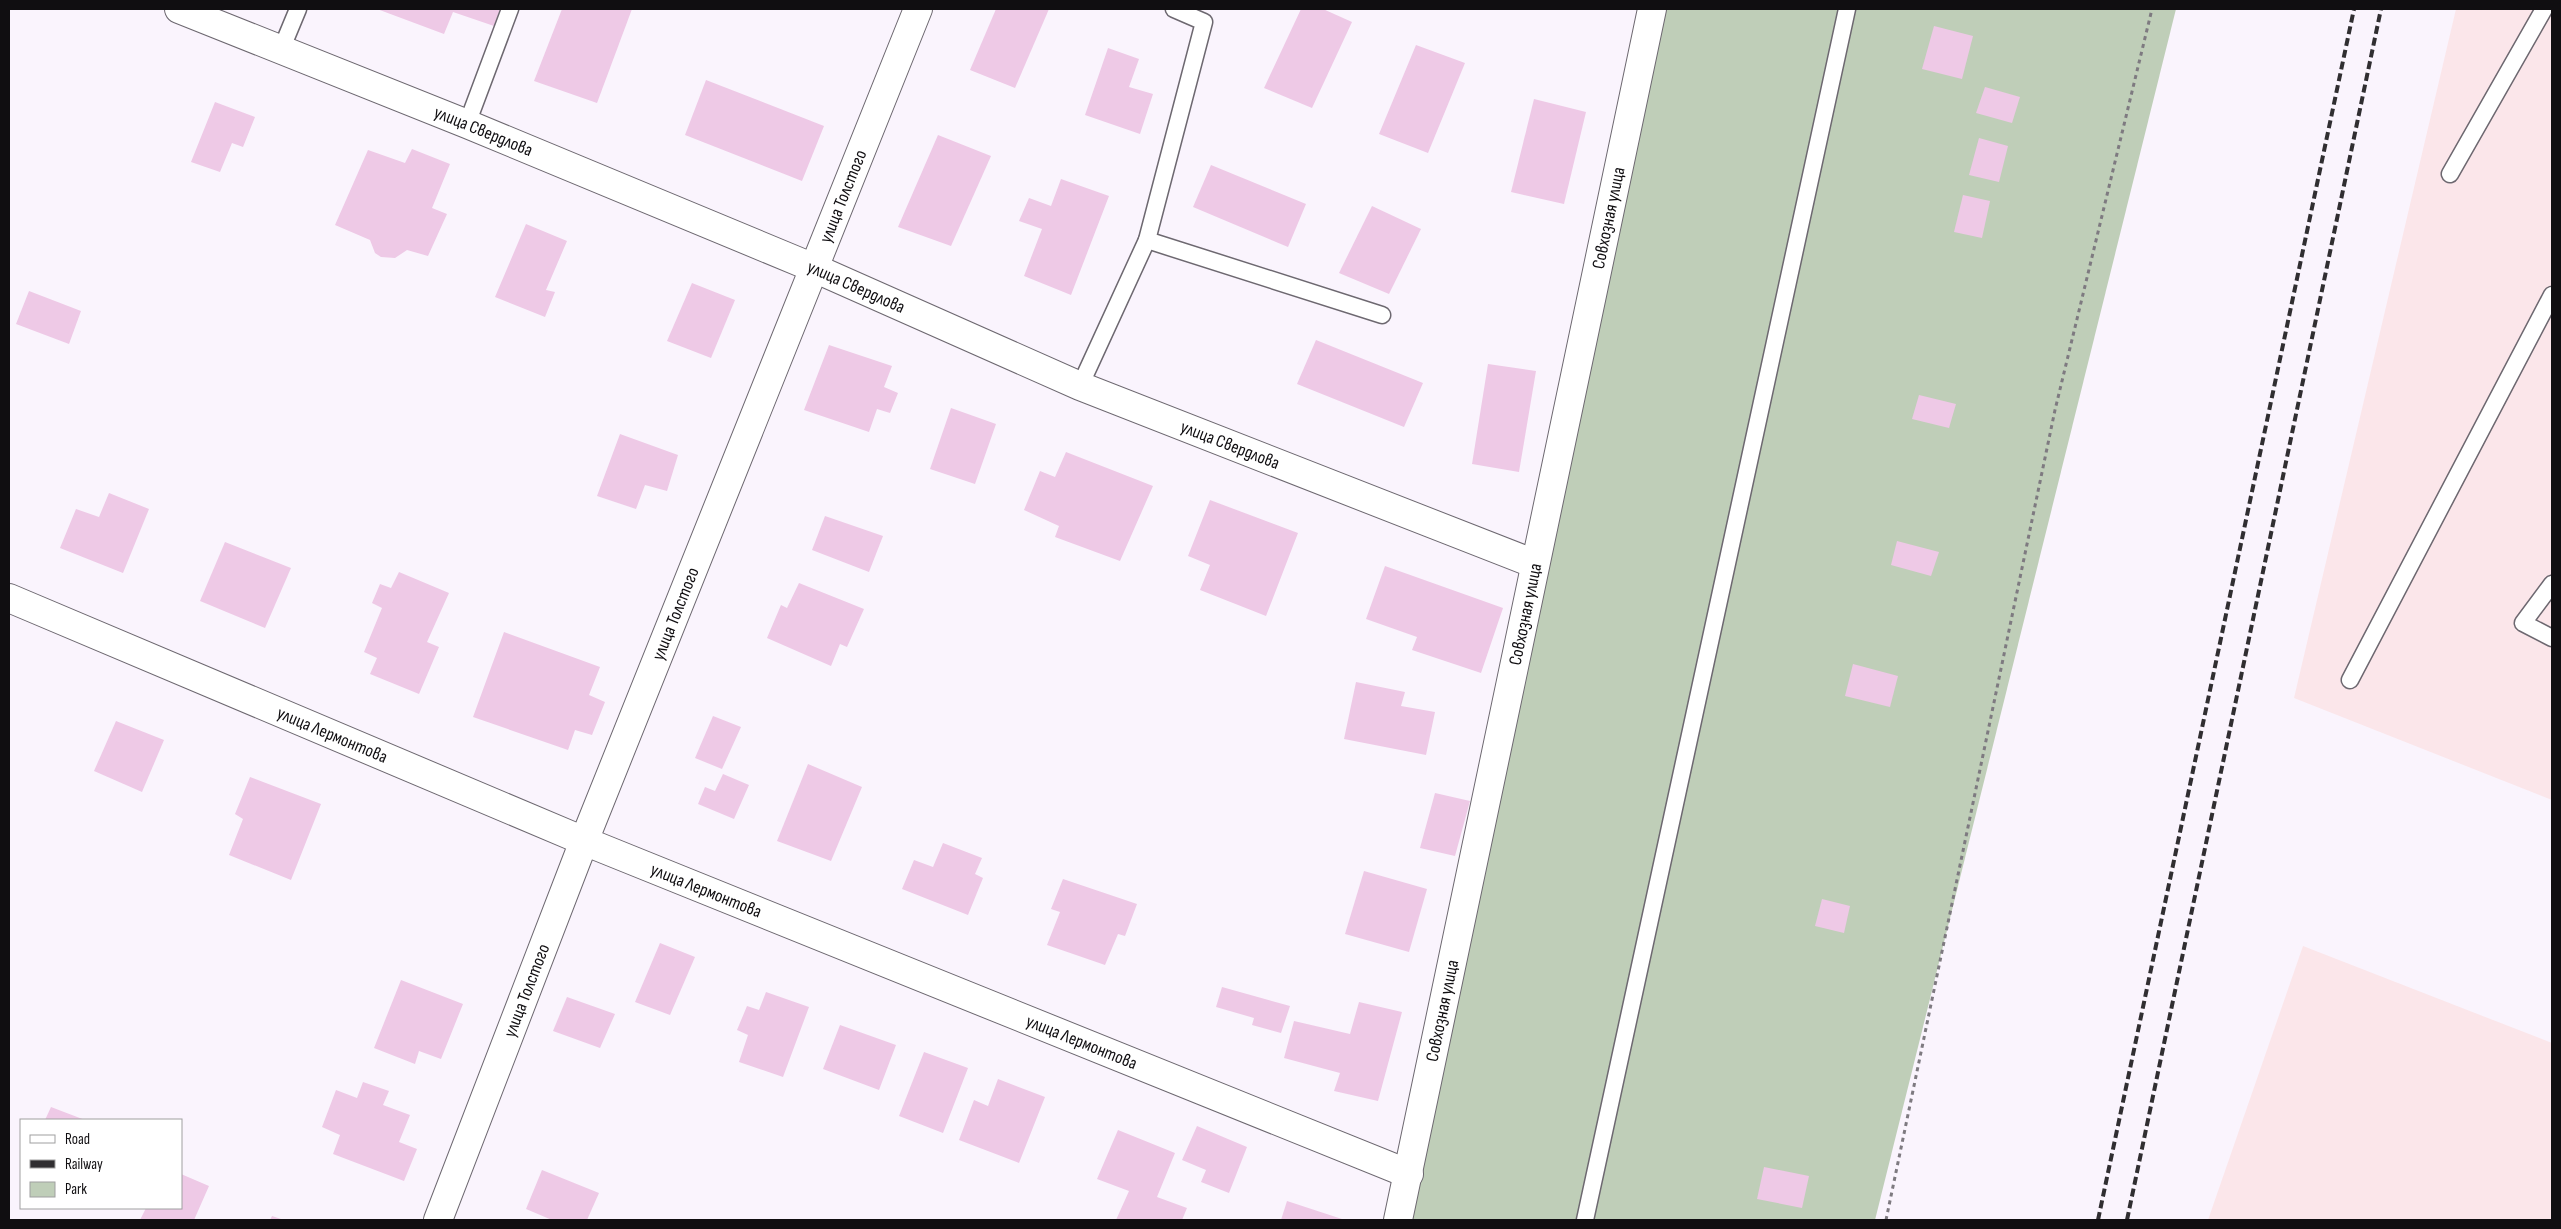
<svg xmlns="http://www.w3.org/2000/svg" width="2561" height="1229" viewBox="0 0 2561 1229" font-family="'Sofia Sans Condensed',sans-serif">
<rect width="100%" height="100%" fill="#faf4fd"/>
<g fill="#fbe6ea">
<polygon points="2456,9 2552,9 2552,800 2294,698"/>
<polygon points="2303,946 2552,1043 2552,1220 2208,1220"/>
</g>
<polygon fill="#bfceb8" points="1652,9 2176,9 1875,1220 1391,1220"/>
<g fill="#eec9e6">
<polygon points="377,9 500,9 494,26 453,12 444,34"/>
<polygon points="562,9 632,9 597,103 534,81"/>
<polygon points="996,9 1049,9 1015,88 970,70"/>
<polygon points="1301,9 1323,9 1352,22 1312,108 1264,88"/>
<polygon points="1934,26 1973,36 1962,79 1922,69"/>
<polygon points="1416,45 1465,63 1428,153 1379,134"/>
<polygon points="1108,48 1139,59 1129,87 1153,94 1140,134 1085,115"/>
<polygon points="706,80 824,126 802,181 685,135"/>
<polygon points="1985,87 2020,97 2012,123 1976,113"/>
<polygon points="1534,99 1586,112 1564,204 1511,192"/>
<polygon points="215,102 255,117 243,147 232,143 220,172 191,162"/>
<polygon points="938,135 991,156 951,246 898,227"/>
<polygon points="1979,138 2008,146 1999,182 1969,175"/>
<polygon points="412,149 450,164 432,208 447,214 428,256 407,250 395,258 381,257 375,253 370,240 335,225 368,150 405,163"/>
<polygon points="1211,165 1306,204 1288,247 1193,207"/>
<polygon points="1061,179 1109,196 1071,295 1024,276 1042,229 1019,221 1029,198 1051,206"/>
<polygon points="1963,195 1990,201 1982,238 1954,232"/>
<polygon points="1372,206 1421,229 1389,294 1339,273"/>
<polygon points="526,224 567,241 546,290 555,292 545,317 495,297"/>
<polygon points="692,283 735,300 711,358 667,341"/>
<polygon points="29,291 81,311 69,344 16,324"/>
<polygon points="1316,340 1423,383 1404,427 1297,384"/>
<polygon points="829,345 892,366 884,387 898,393 890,413 877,409 869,432 804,410"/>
<polygon points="1488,364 1536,371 1519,472 1472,464"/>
<polygon points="1919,395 1956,404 1949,428 1912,419"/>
<polygon points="951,408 996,424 975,484 930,469"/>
<polygon points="620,434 678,455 667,491 645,485 636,509 597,496"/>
<polygon points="1066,452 1153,486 1120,561 1055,537 1059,526 1024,510 1040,471 1055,477"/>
<polygon points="109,493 149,509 123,573 60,548 76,509 99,517"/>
<polygon points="1210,500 1298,533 1266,616 1200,590 1210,565 1188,556"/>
<polygon points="825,516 883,536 869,572 812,550"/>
<polygon points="1897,541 1939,552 1931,576 1891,565"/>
<polygon points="225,542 291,568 265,628 200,601"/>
<polygon points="1385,566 1503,608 1481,673 1412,650 1417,637 1366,619"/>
<polygon points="399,572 449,593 427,642 439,647 419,694 370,674 377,658 364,652 382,608 372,603 380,584 391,588"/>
<polygon points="799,583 864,609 847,647 840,644 831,666 767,638 781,605 787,608"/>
<polygon points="504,632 600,667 589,695 605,702 592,735 575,730 568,750 473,717"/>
<polygon points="1853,664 1898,676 1890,707 1845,696"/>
<polygon points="1356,682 1405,692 1401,706 1435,712 1426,755 1344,739"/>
<polygon points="713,716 741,727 722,769 695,758"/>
<polygon points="116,721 164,740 142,792 94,771"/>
<polygon points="808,764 862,787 831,861 777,841"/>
<polygon points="723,774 749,785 734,819 698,804 705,787 715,791"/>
<polygon points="250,777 321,804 291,880 229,855 243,819 235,814"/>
<polygon points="1435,793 1470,801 1455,856 1420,848"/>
<polygon points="943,843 982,858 975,874 983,878 968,915 902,889 914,860 933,867"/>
<polygon points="1364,871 1427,889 1409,952 1345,934"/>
<polygon points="1063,879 1137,904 1125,936 1118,934 1105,965 1047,945 1060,912 1051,909"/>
<polygon points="1822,899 1850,906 1844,933 1815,926"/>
<polygon points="660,943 695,957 670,1015 635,1002"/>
<polygon points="401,980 463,1004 441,1059 419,1051 415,1064 374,1048"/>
<polygon points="1222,987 1290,1006 1281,1033 1252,1025 1254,1018 1216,1007"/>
<polygon points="766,992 809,1007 783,1077 739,1062 748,1035 737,1030 747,1006 759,1010"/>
<polygon points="567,997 615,1014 600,1048 553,1031"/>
<polygon points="1359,1002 1402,1012 1378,1101 1334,1091 1340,1073 1284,1058 1294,1021 1350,1034"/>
<polygon points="840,1025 896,1045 879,1090 823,1069"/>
<polygon points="924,1052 968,1068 943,1133 899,1116"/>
<polygon points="998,1079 1045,1097 1019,1163 959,1140 974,1100 988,1106"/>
<polygon points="363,1082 389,1091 383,1105 410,1115 399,1142 417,1149 404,1181 333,1154 340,1135 322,1127 336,1090 357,1098"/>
<polygon points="51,1107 85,1120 45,1120"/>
<polygon points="1197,1126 1247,1147 1229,1193 1201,1182 1206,1170 1182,1160"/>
<polygon points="1118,1130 1175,1153 1157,1197 1187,1208 1182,1220 1116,1220 1129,1191 1097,1179"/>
<polygon points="1764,1167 1809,1176 1802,1208 1757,1199"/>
<polygon points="542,1170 599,1193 587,1220 552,1220 526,1209"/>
<polygon points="181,1174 209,1186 194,1220 140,1220 146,1208 181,1208"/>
<polygon points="1287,1201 1345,1220 1281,1220"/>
<polygon points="272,1216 284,1220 270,1220"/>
</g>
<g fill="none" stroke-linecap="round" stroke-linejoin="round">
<g stroke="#6d6870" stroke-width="19">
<g id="lane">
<polyline points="281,50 298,9"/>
<polyline points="467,124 510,9"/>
<polyline points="2450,174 2544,9"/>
<polyline points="1147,240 1382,315"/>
<polyline points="1080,386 1147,240 1204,22 1174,9"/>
<polyline points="2552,584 2523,623 2552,638"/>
<polyline points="2350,680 2552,295"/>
<polyline points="1585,1220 1847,9"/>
</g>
</g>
<g stroke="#6d6870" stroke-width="30">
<g id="street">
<path id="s1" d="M179,9L467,124L814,268L1080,386L1535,564"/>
<path id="s2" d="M9,598L584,841L1409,1174"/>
<path id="s3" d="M438,1220L584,841L918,9"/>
<path id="s4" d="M1398,1220L1652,9"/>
</g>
</g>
<polyline stroke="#7e7a80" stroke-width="3" stroke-dasharray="4 4" stroke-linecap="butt" points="1886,1220 2055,410 2152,9"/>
<use href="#lane" stroke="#fff" stroke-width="16"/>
<use href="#street" stroke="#fff" stroke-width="28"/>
<g stroke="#302e31" stroke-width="4" stroke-dasharray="8 4" stroke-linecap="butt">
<polyline points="2098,1220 2354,9"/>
<polyline points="2127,1220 2381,9"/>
</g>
</g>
<g text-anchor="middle" stroke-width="4" stroke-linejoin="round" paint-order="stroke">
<g font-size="18" fill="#100e11" stroke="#fff">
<text dy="6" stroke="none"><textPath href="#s1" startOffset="328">улица Свердлова</textPath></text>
<text dy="6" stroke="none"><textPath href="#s3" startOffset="1101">улица Толстого</textPath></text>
<text dy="6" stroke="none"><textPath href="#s4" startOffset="1024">Совхозная улица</textPath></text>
<text dy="6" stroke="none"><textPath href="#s1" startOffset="732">улица Свердлова</textPath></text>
<text dy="6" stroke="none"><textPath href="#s1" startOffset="1138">улица Свердлова</textPath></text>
<text dy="6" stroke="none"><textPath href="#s3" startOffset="651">улица Толстого</textPath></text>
<text dy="6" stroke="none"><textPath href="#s4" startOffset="619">Совхозная улица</textPath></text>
<text dy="6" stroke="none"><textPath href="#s2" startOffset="351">улица Лермонтова</textPath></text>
<text dy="6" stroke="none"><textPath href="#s2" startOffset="756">улица Лермонтова</textPath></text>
<text dy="6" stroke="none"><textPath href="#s3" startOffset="246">улица Толстого</textPath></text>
<text dy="6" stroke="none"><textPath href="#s4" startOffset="214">Совхозная улица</textPath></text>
<text dy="6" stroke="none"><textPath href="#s2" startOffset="1161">улица Лермонтова</textPath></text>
</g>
</g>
<rect width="2561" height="1229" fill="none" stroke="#100e11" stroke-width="20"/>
<rect x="20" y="1119" width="162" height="90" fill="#ffffff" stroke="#9f9fa0"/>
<rect x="30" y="1135" width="25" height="8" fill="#ffffff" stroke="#9f9fa0"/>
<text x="65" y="1144" font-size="15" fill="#100e11">Road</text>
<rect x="30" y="1160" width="25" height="8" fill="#302e31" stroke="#9f9fa0"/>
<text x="65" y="1169" font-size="15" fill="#100e11">Railway</text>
<rect x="30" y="1182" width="25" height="15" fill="#bfceb8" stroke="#9f9fa0"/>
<text x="65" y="1194" font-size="15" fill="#100e11">Park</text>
</svg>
